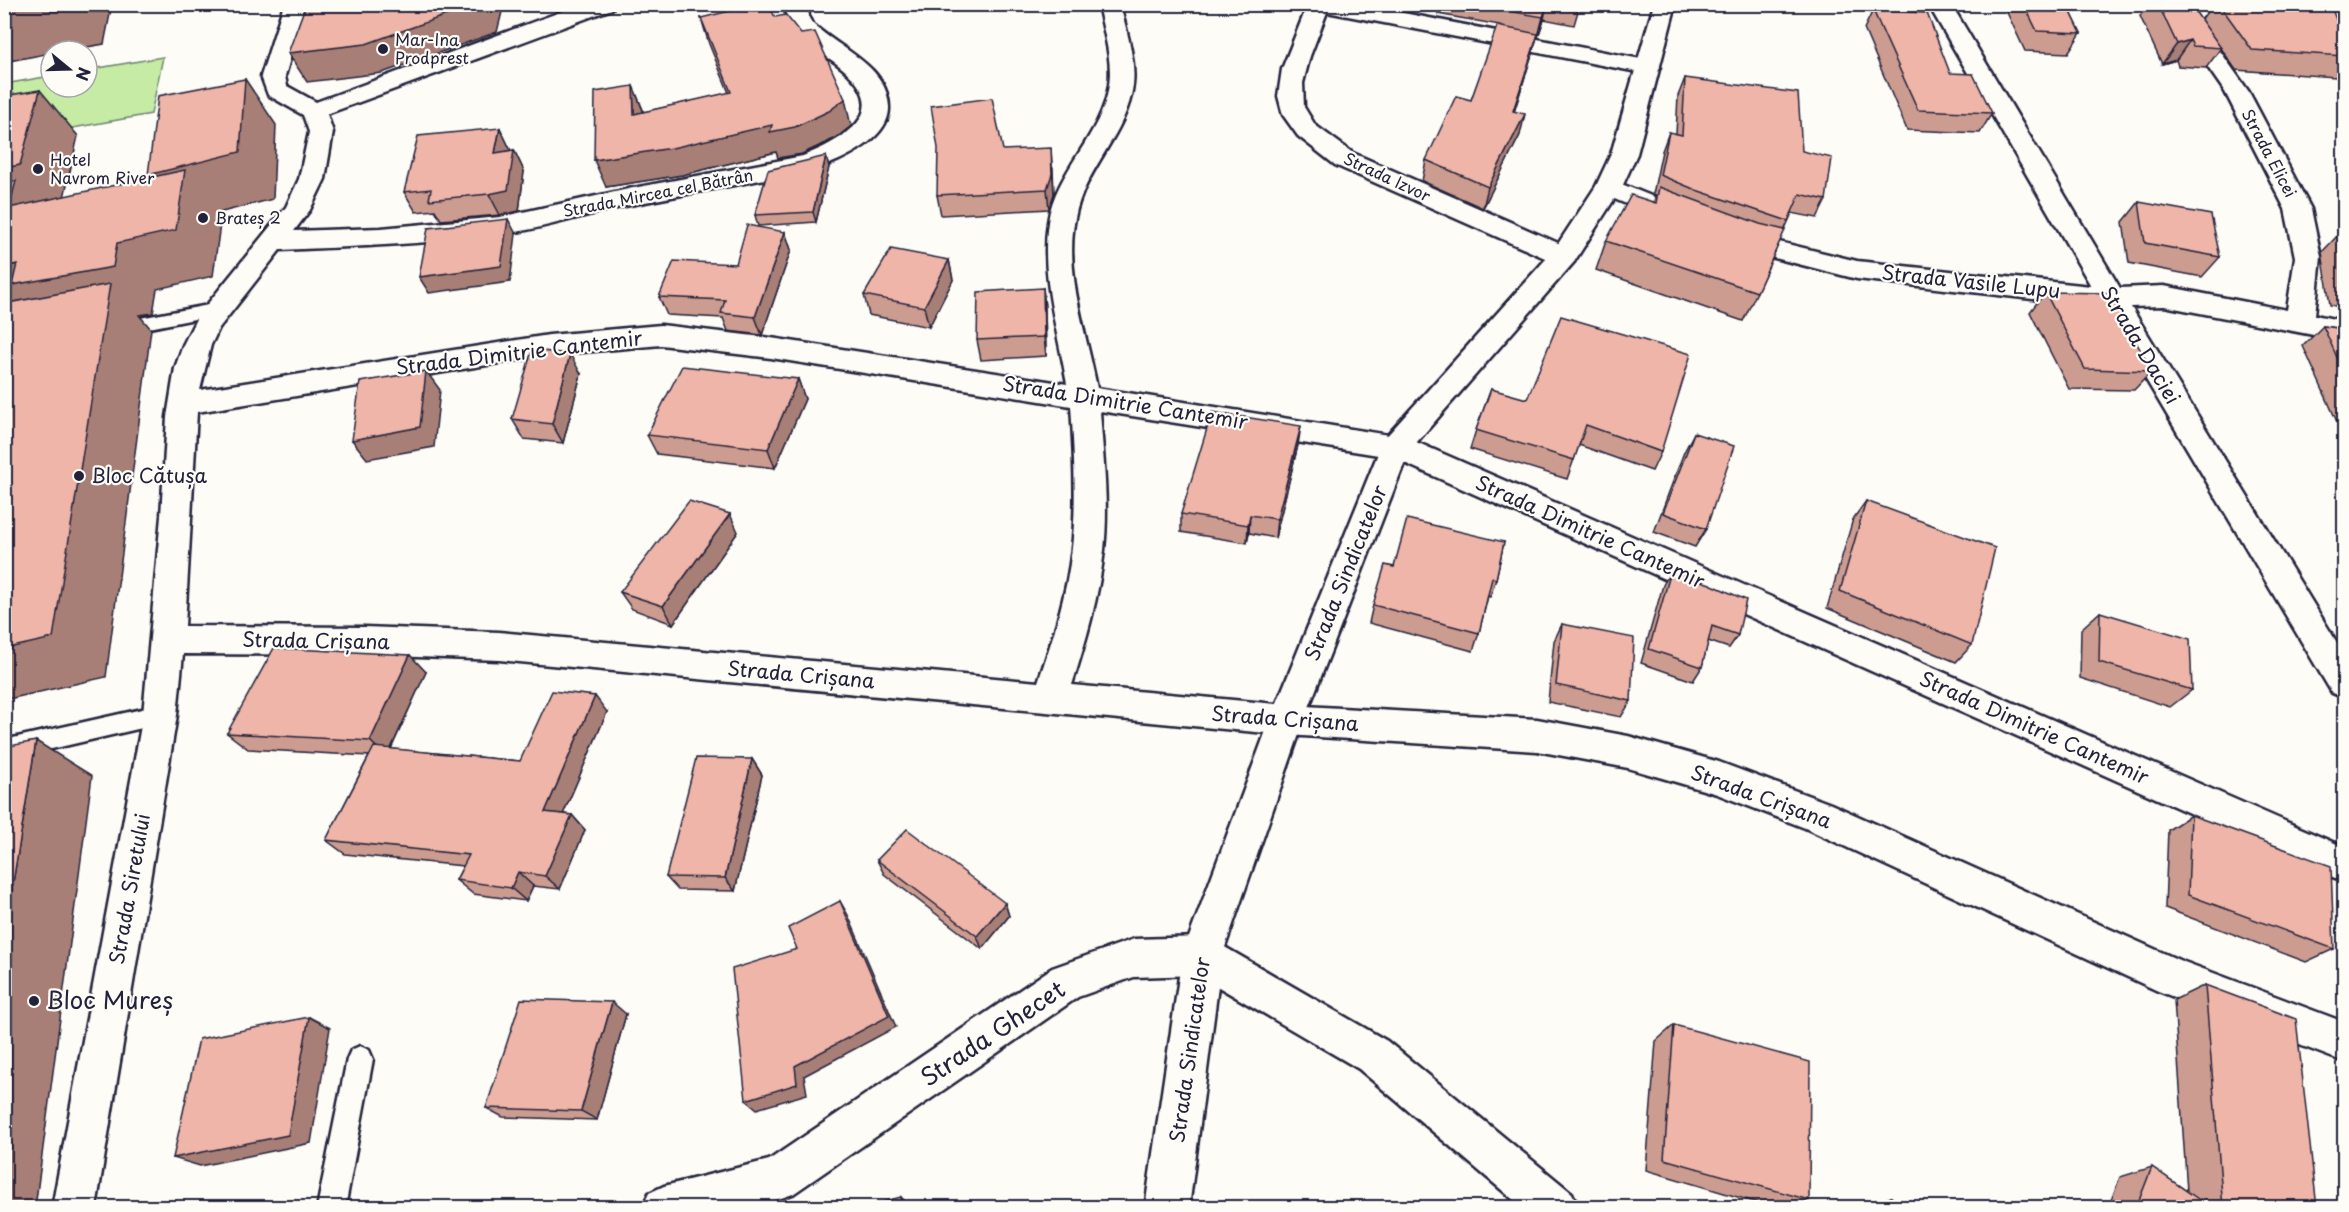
<svg xmlns="http://www.w3.org/2000/svg" width="2349" height="1212" viewBox="0 0 2349 1212" font-family="'Playpen Sans',sans-serif">
<rect width="100%" height="100%" fill="#fdfcf7"/>
<filter id="ink" filterUnits="userSpaceOnUse"><feTurbulence type="fractalNoise" baseFrequency=".0167" numOctaves="2"/><feDisplacementMap in="SourceGraphic" scale="12" xChannelSelector="R" yChannelSelector="G"/><feConvolveMatrix kernelMatrix="1 2 1 2 8 2 1 2 1" color-interpolation-filters="sRGB"/></filter>
<g filter="url(#ink)">
<polygon fill="#c5eba5" stroke="#748670" stroke-width="1.5" points="163,57 151,114 5,140 5,84 51,76 51,87 87,87 87,70"/>
<g fill="none" stroke-linecap="round" stroke-linejoin="round">
<g stroke="#22223b" stroke-width="5">
<g id="lane">
<polygon points="219,303 225,305 228,309 225,313 119,334 113,332 110,328 113,324 119,322"/>
<polygon points="160,705 168,708 171,715 168,722 4,760 4,740"/>
<polygon points="360,1046 369,1050 373,1059 345,1208 317,1208 347,1059 351,1050"/>
</g>
</g>
<g stroke="#22223b" stroke-width="5">
<g id="street">
<path d="M284,4H306L285,76L287,86L316,102L582,4H615L612,9L327,114L333,132L325,179L310,210L294,231L381,228L500,217L633,188L803,156C851,137 895,108 837,64C820,51 799,42 788,22C785,17 786,11 786,4H808L809,18L812,23C837,48 888,65 889,107C890,132 859,151 839,160C814,172 787,175 760,180C718,188 676,196 635,204C589,213 544,229 498,235C425,244 353,247 280,250L219,328L211,345L200,390L549,335L661,325L771,338L1067,384C1058,331 1040,276 1048,222C1055,171 1102,136 1109,85C1113,59 1103,30 1098,4H1120C1126,30 1136,59 1133,85C1127,134 1084,169 1075,218C1064,274 1087,334 1097,388L1407,438L2344,847V882L1391,457L1100,411C1103,456 1109,504 1104,550C1099,596 1086,641 1072,685L1287,705L1537,719L1628,736L1719,762L1831,804L2179,960L2344,1022V1062L2158,991L1805,828L1717,794L1628,768L1537,751L1287,735L499,660L364,655L183,654L177,715L96,1208H52L143,715L161,516L167,417L175,368L183,345L197,317L286,207L299,179L309,132L303,115L268,95L261,76ZM661,345L771,358L1071,406C1074,450 1077,505 1072,548C1067,594 1053,638 1038,682L499,632L364,627L185,626L197,412L549,355Z"/>
<polygon points="1308,4 1357,4 1656,62 1660,67 1656,72 1648,74 1327,12 1310,56 1303,83 1304,107 1315,125 1353,153 1574,250 1577,256 1574,262 1564,265 1554,262 1335,165 1298,136 1283,115 1278,96 1282,69"/>
<polygon points="1928,4 1951,4 2120,288 2164,286 2287,310 2295,257 2285,209 2225,92 2164,4 2187,4 2249,92 2311,209 2321,257 2315,315 2344,321 2344,341 2164,306 2131,307 2344,654 2344,698 2332,693 2103,307 1857,279 1747,251 1726,243 1722,237 1726,231 1735,228 1763,238 1857,261 2091,286"/>
<polygon points="1609,179 1681,208 1685,214 1681,220 1672,223 1600,193 1596,187 1600,181"/>
<polygon points="1202,937 1216,942 1387,1041 1572,1193 1579,1208 1523,1208 1359,1069 1198,975 1134,977 1078,997 793,1194 751,1208 642,1208 649,1193 664,1186 769,1160 1052,968 1134,939"/>
</g>
</g>
<g stroke="#22223b" stroke-width="5">
<g id="secondary">
<polygon points="1654,4 1676,4 1637,154 1622,187 1574,262 1409,451 1304,720 1222,956 1189,1208 1145,1208 1182,956 1270,720 1381,446 1385,438 1554,250 1596,186 1611,154"/>
<polygon points="2203,4 2273,4 2344,13 2344,27 2214,11 2206,9"/>
</g>
</g>
<use href="#lane" fill="#fdfcf7" fill-rule="evenodd"/>
<use href="#street" fill="#fdfcf7" fill-rule="evenodd"/>
<use href="#secondary" fill="#fdfcf7" fill-rule="evenodd"/>
</g>
<g fill="#cd9c90" stroke="#22223b" stroke-width="1.5">
<polygon points="1403,4 1580,4 1574,25 1544,19 1538,37 1537,37 1532,54 1514,111 1520,135 1483,208 1422,181 1426,160 1471,100 1500,25 1438,14 1438,11"/>
<polygon points="2003,4 2067,4 2081,33 2068,53 2025,51"/>
<polygon points="2148,4 2190,4 2201,20 2213,4 2324,4 2344,38 2344,67 2336,77 2236,70 2221,48 2206,68 2178,66 2176,60 2162,64 2140,16"/>
<polygon points="1873,10 1950,73 1992,113 1980,133 1907,130 1864,29"/>
<polygon points="775,17 851,126 836,138 802,154 778,158 776,152 682,175 606,187 633,86 644,112 729,93 709,44 701,18"/>
<polygon points="1685,78 1802,151 1826,200 1817,218 1792,213 1757,292 1743,321 1596,270 1606,241 1653,203 1656,195 1653,194 1662,151 1669,132 1676,134 1678,96"/>
<polygon points="500,128 510,149 510,151 514,150 524,171 519,211 500,215 441,220 435,210 416,212 404,192"/>
<polygon points="1003,150 1053,168 1054,194 1049,209 941,215 937,195"/>
<polygon points="829,167 816,222 758,226 755,215"/>
<polygon points="2139,202 2220,257 2202,277 2129,263 2123,222"/>
<polygon points="785,232 791,250 762,335 728,331 723,318 667,315 659,297 736,264"/>
<polygon points="2341,232 2344,252 2344,308 2330,305 2322,252"/>
<polygon points="949,260 953,280 929,327 869,315 864,295"/>
<polygon points="1043,288 1045,308 1046,356 981,360 977,340"/>
<polygon points="2045,292 2152,371 2134,390 2069,389 2030,312"/>
<polygon points="2323,326 2344,329 2344,433 2342,433 2303,346"/>
<polygon points="581,374 563,443 524,439 512,419"/>
<polygon points="798,379 805,399 775,468 657,454 647,435"/>
<polygon points="1491,389 1661,452 1652,471 1579,445 1567,479 1470,449 1476,430"/>
<polygon points="1694,433 1706,529 1695,547 1654,532 1684,452"/>
<polygon points="1298,445 1275,538 1249,533 1247,543 1181,532 1181,514"/>
<polygon points="1866,501 1972,645 1956,662 1827,608 1853,519"/>
<polygon points="738,532 673,624 632,609 620,592"/>
<polygon points="1504,542 1496,579 1490,597 1488,596 1479,633 1473,651 1369,623 1373,605 1394,567"/>
<polygon points="1671,571 1738,635 1729,648 1708,641 1702,667 1693,681 1641,663 1663,585"/>
<polygon points="2100,612 2192,690 2170,707 2080,678 2081,629"/>
<polygon points="1562,624 1631,701 1621,717 1548,702 1554,641"/>
<polygon points="426,672 391,749 520,761 607,712 563,814 572,815 585,830 560,889 533,886 526,901 473,894 456,880 463,866 345,854 326,840 369,756 248,749 227,733"/>
<polygon points="752,759 762,775 735,891 678,890 666,877"/>
<polygon points="2191,815 2334,949 2306,962 2165,908 2168,830"/>
<polygon points="877,860 1005,903 1009,916 982,949 884,874"/>
<polygon points="2205,985 2317,1208 2108,1208 2120,1177 2152,1167 2187,1191 2174,1000"/>
<polygon points="626,1014 597,1120 503,1117 486,1108"/>
<polygon points="1674,1025 1809,1200 1791,1208 1775,1208 1646,1170 1656,1041"/>
<polygon points="1891,1197 1906,1208 1871,1208 1872,1205"/>
</g>
<g fill="#a77f76" stroke="#22223b" stroke-width="1.5">
<polygon points="29,4 112,4 104,44 64,51 51,51 51,53 4,62 4,9"/>
<polygon points="477,4 504,4 497,32 382,73 307,82 288,53"/>
<polygon points="1547,4 1544,19 1538,37 1543,17"/>
<polygon points="1538,34 1532,54 1508,132 1513,111"/>
<polygon points="2190,40 2176,60 2162,64 2177,44"/>
<polygon points="245,79 276,125 273,199 218,213 221,217 213,276 157,289 153,313 139,315 151,329 106,677 4,700 4,267 117,243 179,214 148,175"/>
<polygon points="633,86 644,113 634,114"/>
<polygon points="40,90 78,136 61,211 4,222 4,168"/>
<polygon points="845,99 851,126 836,138 802,154 778,158 776,152 682,175 606,187 594,160"/>
<polygon points="1525,114 1520,135 1483,208 1488,187"/>
<polygon points="500,128 510,149 505,174 495,153"/>
<polygon points="1051,148 1054,194 1049,209 1047,189"/>
<polygon points="514,150 524,171 519,211 500,215 489,194"/>
<polygon points="826,156 829,167 816,222 813,212"/>
<polygon points="508,219 516,234 510,282 429,293 419,277"/>
<polygon points="785,232 791,250 762,335 755,317"/>
<polygon points="949,260 953,280 929,327 924,307"/>
<polygon points="1043,288 1045,308 1046,356 1044,337"/>
<polygon points="570,354 581,374 563,443 552,424"/>
<polygon points="426,371 440,390 434,447 367,459 352,440"/>
<polygon points="798,379 805,399 775,468 768,449"/>
<polygon points="1301,426 1298,445 1275,538 1277,519"/>
<polygon points="730,514 738,532 673,624 663,606"/>
<polygon points="1250,515 1249,533 1247,543 1248,525"/>
<polygon points="410,655 426,672 387,757 370,741"/>
<polygon points="595,696 607,712 558,826 545,812"/>
<polygon points="36,741 92,776 35,1208 4,1208 4,938"/>
<polygon points="752,759 762,775 735,891 725,878"/>
<polygon points="572,815 585,830 560,889 545,876"/>
<polygon points="518,872 533,886 526,901 511,888"/>
<polygon points="840,901 848,915 896,1027 804,1076 807,1094 757,1109 746,1100 795,1066"/>
<polygon points="1005,903 1009,916 982,949 977,936"/>
<polygon points="612,1002 626,1014 597,1120 581,1111"/>
<polygon points="309,1017 330,1028 311,1143 200,1166 173,1158"/>
<polygon points="901,1197 911,1207 911,1208 902,1208"/>
</g>
<g fill="#eeb5a8" stroke="#22223b" stroke-width="1.5">
<polygon points="4,4 29,4 4,9"/>
<polygon points="306,4 477,4 366,44 288,53"/>
<polygon points="758,4 768,4 775,17 786,15 801,34 815,32 845,99 829,111 795,127 770,132 772,125 672,148 594,160 595,92 633,86 634,114 731,92 701,18"/>
<polygon points="1500,4 1547,4 1543,17 1503,10 1504,5"/>
<polygon points="2024,4 2067,4 2081,33 2037,31"/>
<polygon points="2158,4 2190,4 2221,48 2193,46 2190,40 2177,44"/>
<polygon points="2219,4 2330,5 2344,38 2344,56 2252,50"/>
<polygon points="1873,10 1927,13 1950,73 1973,74 1992,113 1918,110"/>
<polygon points="1497,26 1538,34 1513,111 1525,114 1488,187 1426,160 1456,96 1471,100"/>
<polygon points="1685,78 1798,93 1802,151 1832,158 1826,200 1800,194 1788,221 1696,190 1660,175 1669,132 1682,135"/>
<polygon points="245,79 240,152 148,175 158,96"/>
<polygon points="40,90 20,165 4,168 4,96"/>
<polygon points="992,98 1003,150 1051,148 1052,174 1047,189 937,195 938,148 931,106"/>
<polygon points="500,128 495,153 514,150 508,190 489,194 429,200 431,189 404,192 418,136"/>
<polygon points="826,156 813,212 755,215 768,170"/>
<polygon points="185,170 176,230 117,243 113,267 12,285 17,264 4,267 4,183 16,181 9,208"/>
<polygon points="1659,187 1760,224 1785,230 1757,292 1606,241 1631,195 1656,203"/>
<polygon points="2139,202 2211,215 2220,257 2145,243"/>
<polygon points="508,219 501,266 419,277 428,228"/>
<polygon points="747,225 785,232 755,317 721,313 725,300 659,297 674,261 736,264"/>
<polygon points="2341,232 2344,233 2344,252"/>
<polygon points="891,249 949,260 924,307 864,295"/>
<polygon points="110,284 53,638 4,649 4,316 8,303"/>
<polygon points="1043,288 1044,337 977,340 978,292"/>
<polygon points="2045,292 2109,293 2152,371 2085,369"/>
<polygon points="1561,316 1691,354 1661,452 1586,425 1574,460 1476,430 1491,389 1527,399"/>
<polygon points="2323,326 2344,329 2344,373"/>
<polygon points="532,350 570,354 552,424 512,419"/>
<polygon points="682,366 798,379 768,449 647,435"/>
<polygon points="426,371 420,427 352,440 360,382"/>
<polygon points="1212,412 1301,426 1277,519 1250,515 1248,525 1181,514"/>
<polygon points="1694,433 1734,446 1706,529 1663,513"/>
<polygon points="689,501 730,514 663,606 620,592"/>
<polygon points="1866,501 1995,548 1972,645 1840,591"/>
<polygon points="1407,519 1504,542 1496,579 1492,578 1479,633 1373,605 1385,565 1394,567"/>
<polygon points="1671,571 1710,584 1746,600 1738,635 1712,626 1702,667 1649,649"/>
<polygon points="2100,612 2190,639 2192,690 2099,662"/>
<polygon points="1562,624 1634,638 1631,701 1556,685"/>
<polygon points="274,648 410,655 370,741 227,733"/>
<polygon points="552,691 595,696 545,812 572,815 545,876 518,872 511,888 456,880 469,855 326,840 374,747 520,761"/>
<polygon points="36,741 4,938 4,747"/>
<polygon points="696,758 752,759 725,878 666,877"/>
<polygon points="2191,815 2331,866 2334,949 2188,895"/>
<polygon points="907,829 1005,903 977,936 877,860"/>
<polygon points="840,901 889,1016 795,1066 797,1084 746,1100 732,969 797,949 788,928"/>
<polygon points="2205,985 2296,1019 2317,1208 2223,1208"/>
<polygon points="521,999 612,1002 581,1111 486,1108"/>
<polygon points="309,1017 288,1135 173,1158 199,1039"/>
<polygon points="1674,1025 1810,1062 1809,1200 1664,1159"/>
<polygon points="2152,1167 2211,1208 2136,1208"/>
<polygon points="901,1197 902,1208 860,1208"/>
<polygon points="1891,1197 1906,1208 1887,1208"/>
</g>
</g>
<g fill="#22223b" stroke="#fdfcf7" stroke-width="2">
<circle cx="383" cy="49" r="6"/>
<circle cx="38" cy="169" r="6"/>
<circle cx="203" cy="218" r="6"/>
<circle cx="79" cy="476" r="6"/>
<circle cx="34" cy="1001" r="6"/>
</g>
<g text-anchor="middle" stroke-width="4.5" stroke-linejoin="round" paint-order="stroke">
<g font-size="16" fill="#22223b" stroke="#fdfcf7" text-anchor="start">
<text x="395" y="46">Mar-Ina<tspan x="395" dy="18">Prodprest</tspan></text>
<text x="50" y="166">Hotel<tspan x="50" dy="18">Navrom River</tspan></text>
<text x="215" y="224">Brateș 2</text>
</g>
<g font-size="16" fill="#22223b" stroke="#fdfcf7">
<text transform="translate(2269 153) rotate(62)" y="6">Strada Elicei</text>
<text transform="translate(1387 177) rotate(25)" y="6">Strada Izvor</text>
<text transform="translate(658 193) rotate(-11)" y="6">Strada Mircea cel Bătrân</text>
</g>
<g font-size="20" fill="#22223b" stroke="#fdfcf7">
<text transform="translate(1971 282) rotate(6)" y="7">Strada Vasile Lupu</text>
<text transform="translate(2140 345) rotate(59)" y="7">Strada Daciei</text>
<text transform="translate(519 353) rotate(-7)" y="7">Strada Dimitrie Cantemir</text>
<text transform="translate(1125 403) rotate(9)" y="7">Strada Dimitrie Cantemir</text>
<text transform="translate(1590 532) rotate(24)" y="7">Strada Dimitrie Cantemir</text>
<text transform="translate(1346 573) rotate(-68)" y="7">Strada Sindicatelor</text>
<text transform="translate(316 641) rotate(1)" y="7">Strada Crișana</text>
<text transform="translate(801 675) rotate(5)" y="7">Strada Crișana</text>
<text transform="translate(1285 719) rotate(4)" y="7">Strada Crișana</text>
<text transform="translate(2034 728) rotate(24)" y="7">Strada Dimitrie Cantemir</text>
<text transform="translate(1761 797) rotate(20)" y="7">Strada Crișana</text>
<text transform="translate(130 889) rotate(-80)" y="7">Strada Siretului</text>
<text transform="translate(1190 1050) rotate(-82)" y="7">Strada Sindicatelor</text>
</g>
<g font-size="20" fill="#22223b" stroke="#fdfcf7" text-anchor="start">
<text x="91" y="483">Bloc Cătușa</text>
</g>
<g font-size="24" fill="#22223b" stroke="#fdfcf7" text-anchor="start">
<text x="46" y="1009">Bloc Mureș</text>
</g>
<g font-size="24" fill="#22223b" stroke="#fdfcf7">
<text transform="translate(993 1034) rotate(-34)" y="8">Strada Ghecet</text>
</g>
</g>
<rect width="2349" height="1212" fill="none" stroke="#fdfcf7" stroke-width="24"/>
<rect x="12" y="12" width="2325" height="1188" fill="none" stroke="#22223b" stroke-width="2" filter="url(#ink)"/>
<g transform="translate(69 69) rotate(109)"><circle r="28" fill="#fdfcf7" stroke="#a5a5ac" stroke-width="1.5"/>
<path d="M0-4.5L10 22L0 15L-10 22Z" fill="#22223b"/>
<text y="-9" font-size="16" font-weight="bold" text-anchor="middle" fill="#22223b">N</text>
</g>
</svg>
